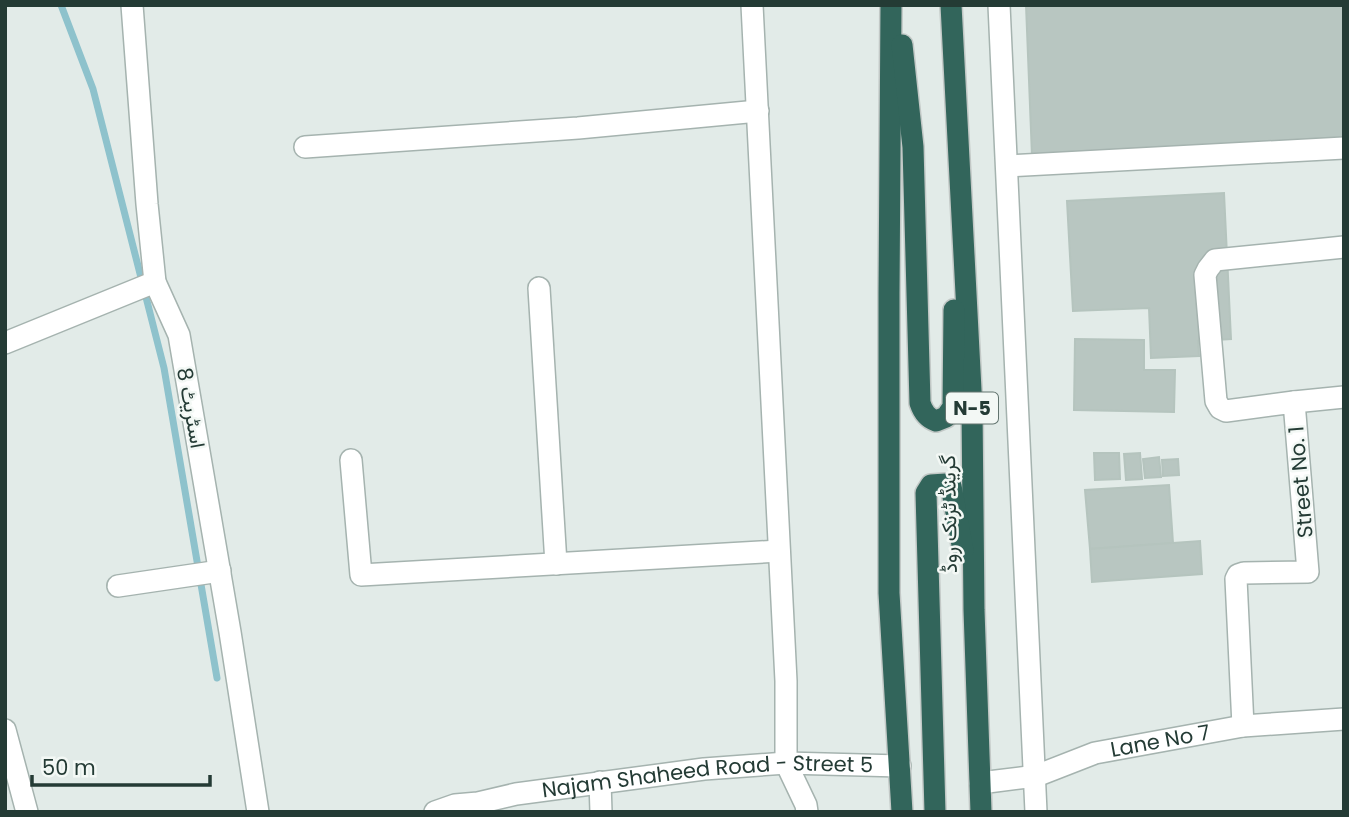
<svg xmlns="http://www.w3.org/2000/svg" width="1349" height="817" viewBox="0 0 1349 817" font-family="Poppins,Vazirmatn,sans-serif">
<rect width="100%" height="100%" fill="#e2ebe8"/>
<g fill="none" stroke-linecap="round" stroke-linejoin="round">
<polyline stroke="#8ec2cc" stroke-width="7" points="61,5 93,89 164,368 217,678"/>
</g>
<g fill="#b8c6c1" stroke="#b5c4be" stroke-width="2">
<polygon points="1026,5 1344,5 1344,138 1032,156"/>
<polygon points="1224,193 1231,339 1198,341 1199,356 1151,358 1149,308 1073,311 1067,201"/>
<polygon points="1075,339 1144,340 1144,370 1175,370 1174,412 1074,410"/>
<polygon points="1094,453 1119,453 1120,479 1095,480"/>
<polygon points="1140,453 1142,479 1126,480 1124,454"/>
<polygon points="1159,457 1161,477 1145,478 1143,459"/>
<polygon points="1178,459 1179,475 1163,476 1162,460"/>
<polygon points="1169,485 1173,543 1090,549 1085,490"/>
<polygon points="1200,541 1202,574 1092,582 1090,549"/>
</g>
<g fill="none" stroke-linecap="round" stroke-linejoin="round">
<g stroke="#a5b3af" stroke-width="24">
<g id="minor">
<polyline points="132,5 147,204 155,282 179,335 230,632 258,812"/>
<polyline points="752,5 786,681 786,763 806,805 807,812"/>
<polyline points="999,5 1036,812"/>
<polyline points="305,147 578,128 758,111"/>
<polyline points="1007,166 1344,148"/>
<polyline points="539,288 556,564"/>
<polyline points="5,343 155,282"/>
<polyline points="1294,402 1344,397"/>
<polyline points="351,460 361,575 779,551"/>
<polyline points="118,586 220,571"/>
<polyline points="1243,726 1236,579 1238,575 1244,573 1308,572 1294,402 1226,411 1220,408 1216,401 1205,275 1208,269 1215,260 1344,247"/>
<polyline points="5,730 27,812"/>
<polyline points="600,782 601,812"/>
<path id="s1" d="M980,783L1036,776L1095,753L1243,726L1344,719"/>
<path id="s2" d="M435,812L455,805L478,803L516,794L704,769L786,763L900,766"/>
</g>
</g>
<g stroke="#c2c8c6" stroke-width="24">
<g id="highway">
<polyline points="891,5 889,294 889,593 902,812"/>
<polyline points="951,5 972,409 974,610 981,812"/>
<path d="M902,45L913,147L920,403C923,412 927,418 936,421L946,417L953,407L954,310"/>
<polyline points="935,812 926,493 931,485 946,484 951,486 963,550"/>
</g>
</g>
<use href="#minor" stroke="#fff" stroke-width="21"/>
<use href="#highway" stroke="#32655b" stroke-width="21"/>
</g>
<g text-anchor="middle" stroke-width="5" stroke-linejoin="round" paint-order="stroke">
<rect fill="#f3f8f5" stroke="#62746f" stroke-width="2" x="946" y="392.5" width="52" height="31" rx="5"/>
<g font-size="19" font-weight="bold" fill="#243b35">
<text x="972" y="415">N-5</text>
</g>
<g font-size="21" fill="#243b35" stroke="#f3f8f5">
<text transform="translate(191 408) rotate(80)" y="7">اسٹریٹ 8</text>
<text transform="translate(1301 482) rotate(-95)" y="7">Street No. 1</text>
<text transform="translate(949 514) rotate(-91)" y="7">گرینڈ ٹرنک روڈ</text>
<text dy="7" stroke="none"><textPath href="#s1" startOffset="186">Lane No 7</textPath></text>
<text dy="7" stroke="none"><textPath href="#s2" startOffset="276">Najam Shaheed Road - Street 5</textPath></text>
</g>
</g>
<rect width="1349" height="817" fill="none" stroke="#243b35" stroke-width="14"/>
<path d="M32 775v10h178v-10" fill="none" stroke="#243b35" stroke-width="3.5"/>
<text x="42" y="775" font-size="21" fill="#243b35" stroke="#f3f8f5" stroke-width="5" paint-order="stroke">50 m</text>
</svg>
